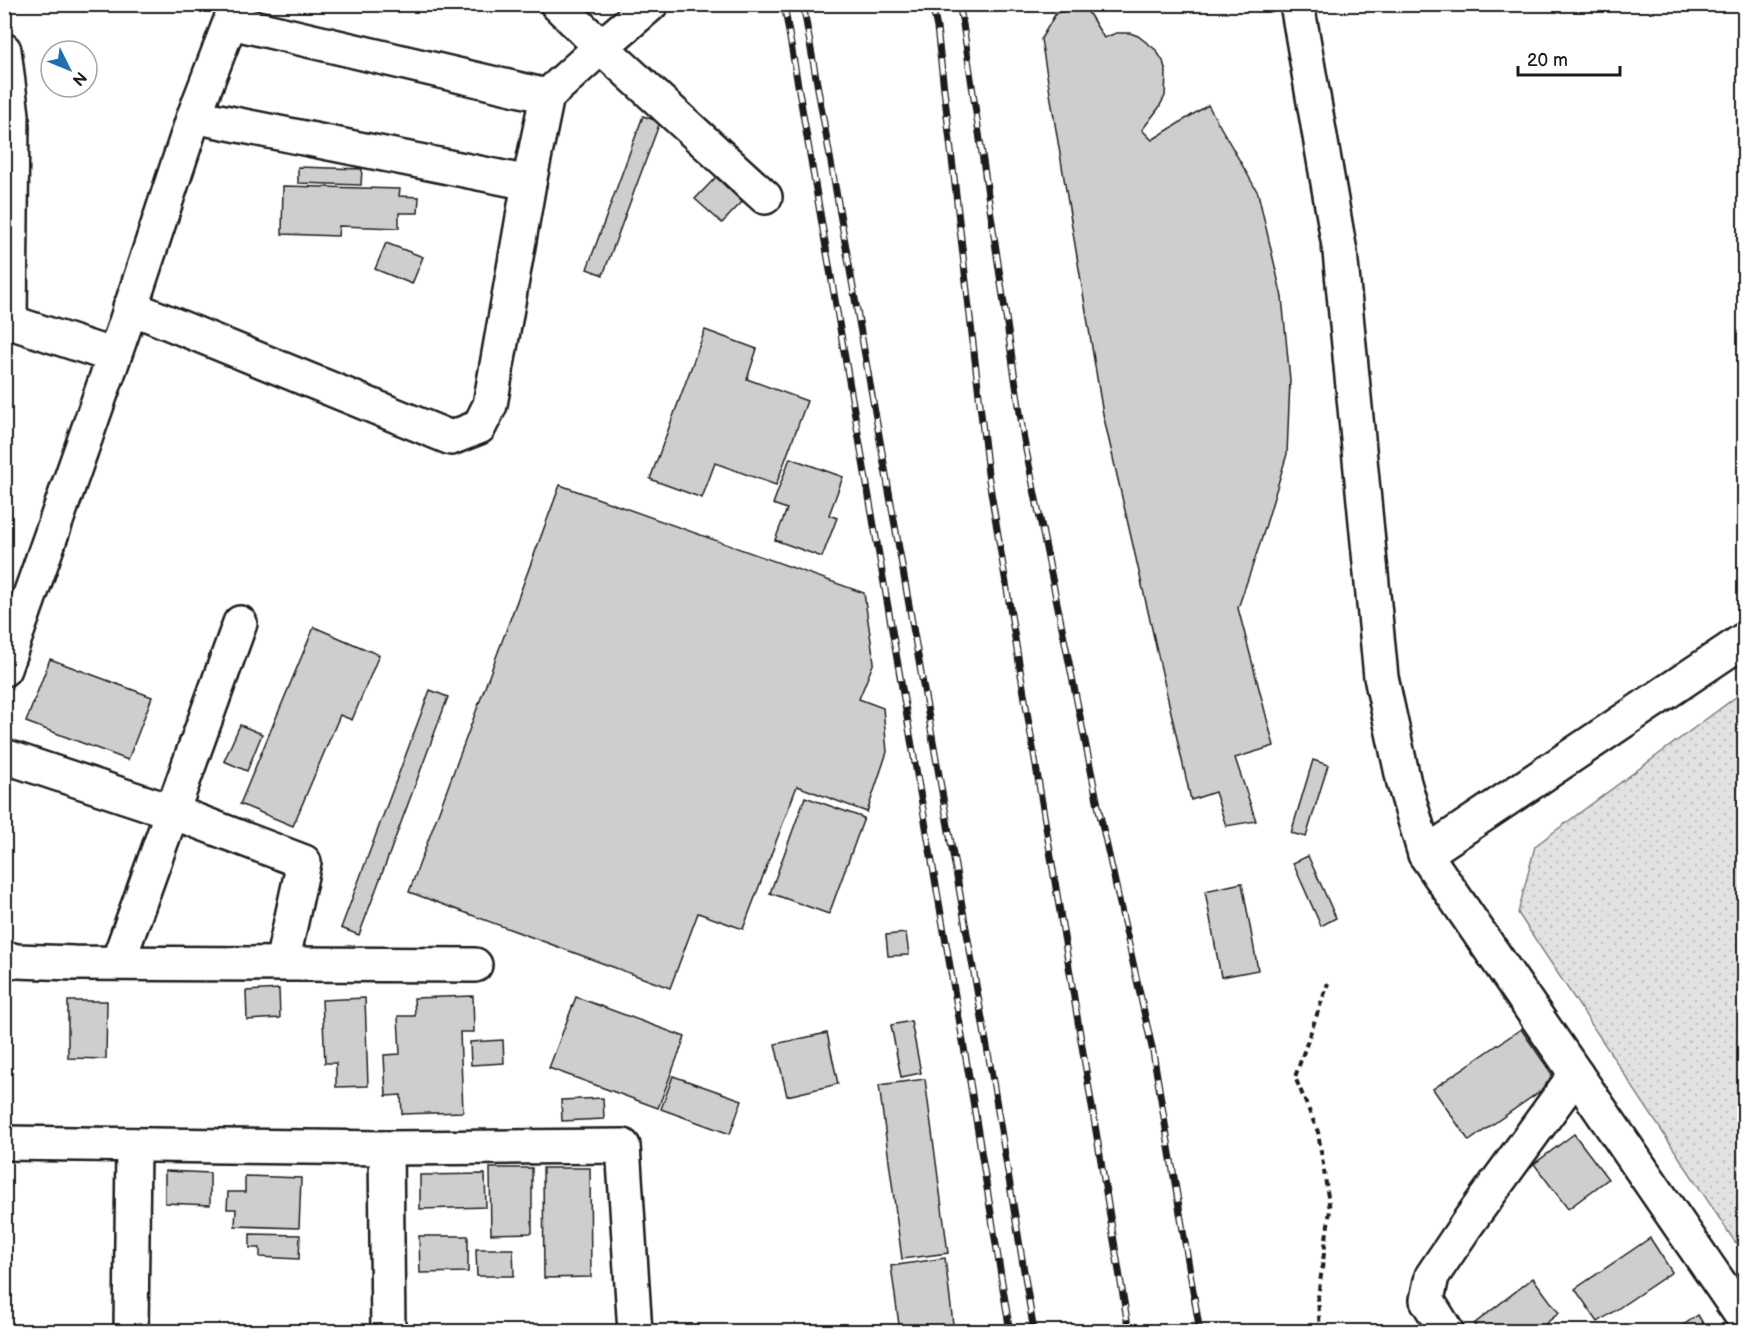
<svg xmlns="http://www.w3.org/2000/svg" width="1749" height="1336" viewBox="0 0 1749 1336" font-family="'Balsamiq Sans',sans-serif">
<defs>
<pattern id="park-dots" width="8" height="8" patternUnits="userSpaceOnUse" patternTransform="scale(1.5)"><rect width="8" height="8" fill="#e2e2e2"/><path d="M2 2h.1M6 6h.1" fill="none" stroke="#c1c1c1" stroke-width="1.8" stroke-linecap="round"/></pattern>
</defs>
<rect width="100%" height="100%" fill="#fff"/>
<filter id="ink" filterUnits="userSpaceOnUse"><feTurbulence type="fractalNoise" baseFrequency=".0167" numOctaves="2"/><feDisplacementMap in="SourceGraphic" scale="12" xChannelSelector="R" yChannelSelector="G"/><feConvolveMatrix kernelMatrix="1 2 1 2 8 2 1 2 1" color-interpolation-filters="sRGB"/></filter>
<g filter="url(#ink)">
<polygon fill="url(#park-dots)" stroke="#7f7f7f" stroke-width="1.5" points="1744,691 1744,1246 1737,1245 1518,913 1535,846"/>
<g fill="#cecece" stroke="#1c1c1c" stroke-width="1.5">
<polygon points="1085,7 1104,38 1116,33 1130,33 1138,36 1156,50 1163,61 1166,72 1165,96 1158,109 1142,130 1152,140 1208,105 1258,193 1282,297 1290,380 1287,454 1261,541 1238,608 1274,746 1235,758 1256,821 1226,826 1215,792 1191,800 1103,414 1041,39 1056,13"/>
<polygon points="643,116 660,122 603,275 587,269"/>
<polygon points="298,167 362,169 361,185 298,183"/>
<polygon points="716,177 742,202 722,223 695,199"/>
<polygon points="283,186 400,189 399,196 419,197 418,213 399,213 399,228 339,226 338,236 282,234"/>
<polygon points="386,243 423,257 412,284 375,269"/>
<polygon points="705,330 757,349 747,379 807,401 776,485 715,463 702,498 650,479"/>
<polygon points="790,458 843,477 829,515 837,518 822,557 775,540 787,509 773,504"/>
<polygon points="560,485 864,593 874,662 859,699 883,708 887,752 867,812 797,786 743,929 698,913 670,988 409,892"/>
<polygon points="314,627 379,655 352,720 340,715 293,826 240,804"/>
<polygon points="50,659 152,697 128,760 26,722"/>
<polygon points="430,690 448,697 359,935 341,928"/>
<polygon points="240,725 262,734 247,771 224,761"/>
<polygon points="1313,760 1328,765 1306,837 1291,833"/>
<polygon points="805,797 864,818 829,914 770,893"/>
<polygon points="1308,856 1336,918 1321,926 1293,863"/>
<polygon points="1242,883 1258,970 1221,977 1205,891"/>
<polygon points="906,933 909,955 888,956 886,935"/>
<polygon points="279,989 280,1018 247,1020 246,991"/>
<polygon points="473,996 474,1032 460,1032 463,1112 402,1114 401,1095 386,1096 384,1055 400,1054 398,1016 415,1016 414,998"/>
<polygon points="576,997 685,1037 658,1108 549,1068"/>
<polygon points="365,998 368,1086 336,1087 336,1063 325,1063 322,1000"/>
<polygon points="68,1001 107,1001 106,1059 68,1058"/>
<polygon points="911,1021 921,1073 901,1077 891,1025"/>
<polygon points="1521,1029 1556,1080 1469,1141 1433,1089"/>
<polygon points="827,1033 838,1084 787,1096 775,1044"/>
<polygon points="503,1040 504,1063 471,1065 470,1042"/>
<polygon points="673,1076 742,1100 730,1134 661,1109"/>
<polygon points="925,1079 948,1253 902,1259 879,1085"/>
<polygon points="603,1098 604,1119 562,1121 561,1100"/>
<polygon points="1574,1134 1608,1179 1568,1209 1534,1164"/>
<polygon points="490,1168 532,1168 532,1233 491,1234"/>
<polygon points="543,1168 590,1168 591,1277 544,1278"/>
<polygon points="165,1171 210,1173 210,1205 165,1203"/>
<polygon points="485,1174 486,1207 420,1209 420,1175"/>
<polygon points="245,1176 301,1178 299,1228 235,1226 236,1209 227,1209 228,1192 245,1192"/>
<polygon points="250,1234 300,1235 299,1259 260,1257 260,1248 250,1248"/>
<polygon points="419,1236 468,1236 468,1272 420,1273"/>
<polygon points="1650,1238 1672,1272 1598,1322 1575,1289"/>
<polygon points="476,1249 513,1249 514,1276 477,1276"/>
<polygon points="945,1258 954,1332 900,1332 891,1266"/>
<polygon points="1533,1278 1559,1313 1535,1332 1532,1332 1527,1326 1520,1332 1480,1332 1474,1324"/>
<polygon points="1698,1315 1708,1332 1673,1332"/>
</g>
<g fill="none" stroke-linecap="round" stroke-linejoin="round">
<g stroke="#1c1c1c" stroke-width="38">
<g id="minor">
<polyline points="557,4 601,47 651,4"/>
<polyline points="1297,4 1340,252 1381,677 1404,783 1425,854 1744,1319"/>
<polyline points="231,22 547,96"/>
<polyline points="4,50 12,115 10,322"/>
<polyline points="194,116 529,183"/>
<polyline points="130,307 451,438 479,427 490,405 529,183 547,96 601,47 765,197"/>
<polyline points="4,320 114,356"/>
<polyline points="4,669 124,328 194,116 237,4"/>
<polyline points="4,756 173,812 304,862 282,963"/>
<polyline points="1425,854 1744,640"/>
<polyline points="4,958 17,961 74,963 475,965"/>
<polyline points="118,962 240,623"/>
<polyline points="4,1143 386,1148 623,1146 635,1332"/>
<polyline points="386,1148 388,1332"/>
<polyline points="131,1332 133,1145"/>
<polyline points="1447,1332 1427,1300 1432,1276 1467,1224 1576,1074"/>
</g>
</g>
<polyline stroke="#1c1c1c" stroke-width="4" stroke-dasharray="6 4.5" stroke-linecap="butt" points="1320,1332 1318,1297 1330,1210 1318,1132 1295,1077 1328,983"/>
<use href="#minor" stroke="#fff" stroke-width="33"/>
<g stroke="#1c1c1c" stroke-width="7">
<g id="rail">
<polyline points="784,4 970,1082 1010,1332"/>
<polyline points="803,4 993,1081 1034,1332"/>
<polyline points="932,4 937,28 988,474 1129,1332"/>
<polyline points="959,4 963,24 1024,440 1100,815 1153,1052 1200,1332"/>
</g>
</g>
<use href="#rail" stroke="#fff" stroke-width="4.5" stroke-dasharray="14" stroke-linecap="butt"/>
</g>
</g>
<rect width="1749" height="1336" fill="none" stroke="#fff" stroke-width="24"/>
<rect x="12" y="12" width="1725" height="1312" fill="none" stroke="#1c1c1c" stroke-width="2" filter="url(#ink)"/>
<g transform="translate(69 69) rotate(133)"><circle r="28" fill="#ffffff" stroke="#a4a4a4" stroke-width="1.5"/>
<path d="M0-4.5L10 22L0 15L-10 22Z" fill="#1f6fb2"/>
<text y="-9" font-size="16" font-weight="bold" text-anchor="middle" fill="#1c1c1c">N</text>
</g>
<path d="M1518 66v9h102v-9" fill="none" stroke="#1c1c1c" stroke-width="3"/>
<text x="1527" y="66" font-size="18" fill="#1c1c1c" stroke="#ffffff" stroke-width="4.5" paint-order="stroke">20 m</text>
</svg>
